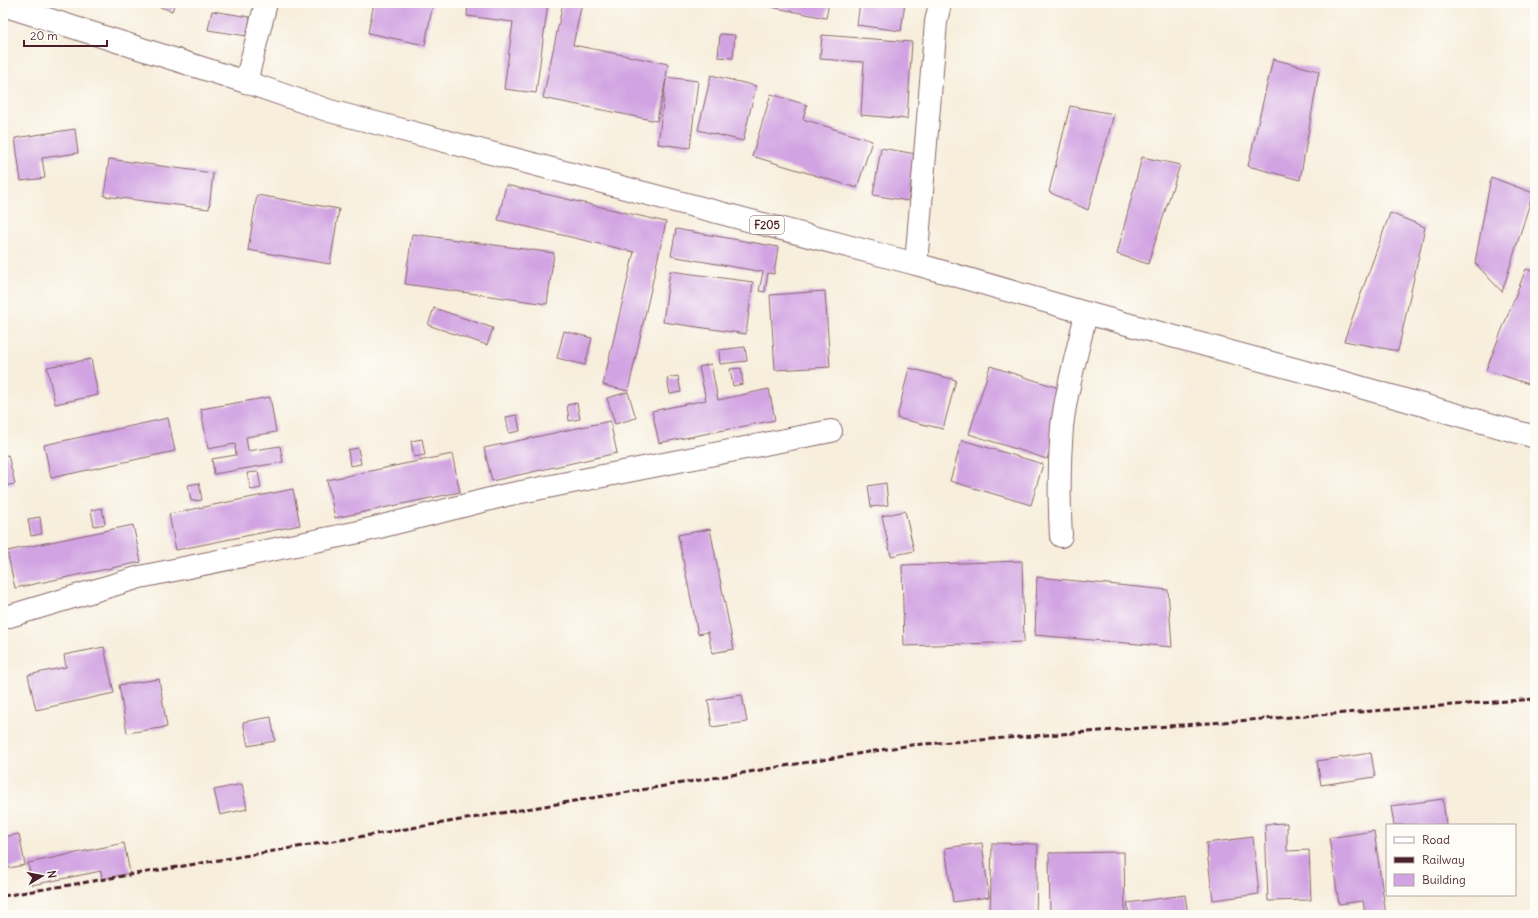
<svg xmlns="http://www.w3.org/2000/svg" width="1538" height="918" viewBox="0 0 1538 918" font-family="Delius,sans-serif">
<rect width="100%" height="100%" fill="#fdfcf7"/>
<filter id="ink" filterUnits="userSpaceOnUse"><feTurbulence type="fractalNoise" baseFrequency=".025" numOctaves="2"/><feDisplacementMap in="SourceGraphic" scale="8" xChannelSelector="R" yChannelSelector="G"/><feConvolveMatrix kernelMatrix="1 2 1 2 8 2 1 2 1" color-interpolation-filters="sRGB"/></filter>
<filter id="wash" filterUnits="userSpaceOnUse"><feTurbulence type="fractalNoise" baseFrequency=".012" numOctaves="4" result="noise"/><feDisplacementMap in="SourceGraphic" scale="16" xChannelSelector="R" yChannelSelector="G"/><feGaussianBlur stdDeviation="0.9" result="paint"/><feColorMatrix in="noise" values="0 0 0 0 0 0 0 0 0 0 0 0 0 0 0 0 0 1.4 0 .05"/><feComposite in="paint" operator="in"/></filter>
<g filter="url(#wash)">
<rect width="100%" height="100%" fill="#f7eedc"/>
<g id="blocks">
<g fill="#d1a3e2">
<polygon points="148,3 175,3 172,11"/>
<polygon points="374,3 433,3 425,45 368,33"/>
<polygon points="468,3 548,3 536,93 504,89 513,22 467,16"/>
<polygon points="563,3 582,3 573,45 668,64 666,77 698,81 690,148 658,144 666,79 657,121 543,98"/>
<polygon points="771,3 829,3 826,18 771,7"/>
<polygon points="860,3 905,3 901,31 857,25"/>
<polygon points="212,11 250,17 247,36 208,30"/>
<polygon points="720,34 735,35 733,58 718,57"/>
<polygon points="822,35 912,42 907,119 861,115 864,62 820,59"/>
<polygon points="1273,59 1319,71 1300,180 1248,166"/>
<polygon points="711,75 756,86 743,141 698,130"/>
<polygon points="771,94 807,105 803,119 872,141 857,188 752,156"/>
<polygon points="1070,106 1114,114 1088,210 1049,192"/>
<polygon points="75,129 78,153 42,158 45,178 21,181 15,138"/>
<polygon points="881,148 916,154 908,201 873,195"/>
<polygon points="1142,157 1180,165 1148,264 1117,254"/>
<polygon points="109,159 213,173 209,209 104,196"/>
<polygon points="1491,177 1533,193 1502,292 1475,263"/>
<polygon points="506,185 666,222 628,391 603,385 634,252 498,220"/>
<polygon points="257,195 339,209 330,264 248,250"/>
<polygon points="1390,213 1425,227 1398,351 1344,341"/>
<polygon points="676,229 778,247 774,274 768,273 765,292 759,291 763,272 671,256"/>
<polygon points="412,234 554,253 547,304 405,284"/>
<polygon points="1526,269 1535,272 1535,386 1486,370"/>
<polygon points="670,271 753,282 746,334 663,322"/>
<polygon points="825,291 830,367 775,370 770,295"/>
<polygon points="434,308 493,328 487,345 428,325"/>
<polygon points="564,331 592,338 585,365 557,358"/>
<polygon points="745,347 747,361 720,364 719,350"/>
<polygon points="91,359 98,395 55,404 47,367"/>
<polygon points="711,364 718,400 769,389 775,420 659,443 652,411 706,400 699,367"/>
<polygon points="990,366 1068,391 1047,459 969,434"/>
<polygon points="741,368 743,384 733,386 730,369"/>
<polygon points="909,368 956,380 943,429 897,418"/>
<polygon points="678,376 681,392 670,394 667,378"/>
<polygon points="628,392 636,418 615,424 607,398"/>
<polygon points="270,397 276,432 246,437 248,451 280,446 283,462 214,474 212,459 236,455 235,444 208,449 201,409"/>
<polygon points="577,403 580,419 569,421 567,405"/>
<polygon points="517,415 520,431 509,433 506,417"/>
<polygon points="168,418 175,451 51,478 44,445"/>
<polygon points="610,421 617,453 492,481 484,448"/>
<polygon points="422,439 425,455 414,457 411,441"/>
<polygon points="962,440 1043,464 1031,505 950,481"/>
<polygon points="358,448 361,464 350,466 348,450"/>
<polygon points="452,454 460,492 335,518 327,480"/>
<polygon points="8,455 15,484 3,486 3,456"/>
<polygon points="258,472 261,488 251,490 247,473"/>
<polygon points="199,483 202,500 191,501 188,485"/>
<polygon points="886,483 888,505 871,507 868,486"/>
<polygon points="293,489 300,525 176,550 169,514"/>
<polygon points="102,508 105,524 94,526 91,510"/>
<polygon points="905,511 914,551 891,556 882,516"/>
<polygon points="40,517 42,534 31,536 28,519"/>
<polygon points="133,525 141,562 15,588 7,551"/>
<polygon points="710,529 734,649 712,653 708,632 698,634 678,535"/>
<polygon points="1022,561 1024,642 904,646 902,565"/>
<polygon points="1037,577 1168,590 1172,647 1035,635"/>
<polygon points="104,647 114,693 36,710 28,675 66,667 64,655"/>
<polygon points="159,679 167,727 127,733 119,685"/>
<polygon points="742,695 747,722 712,727 708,700"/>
<polygon points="271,717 275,741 248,746 243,722"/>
<polygon points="1371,753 1375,777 1321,785 1317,761"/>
<polygon points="242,784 247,809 220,815 214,790"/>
<polygon points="1443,799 1446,825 1394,825 1391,806"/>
<polygon points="1287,823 1287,851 1309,850 1311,900 1268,901 1265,824"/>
<polygon points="1374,831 1386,915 1365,915 1363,901 1339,904 1329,838"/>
<polygon points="19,834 25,865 3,869 3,837"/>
<polygon points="1253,837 1259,894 1213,900 1206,843"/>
<polygon points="124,843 130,873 102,879 101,871 32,885 28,863"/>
<polygon points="982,843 989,897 953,902 945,848"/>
<polygon points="992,843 1038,844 1036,915 990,915"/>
<polygon points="1124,852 1125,915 1050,915 1049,853"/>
<polygon points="1185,895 1188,915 1129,915 1127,903"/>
</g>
</g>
</g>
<g filter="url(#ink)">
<use href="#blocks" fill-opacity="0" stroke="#876769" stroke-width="1"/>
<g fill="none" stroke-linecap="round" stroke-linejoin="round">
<g stroke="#876769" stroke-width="24">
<g id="minor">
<polyline points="246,82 266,3"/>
<polyline points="916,264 936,22 940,3"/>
<path d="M1061,536C1059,500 1059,463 1062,427C1066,389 1078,351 1086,313"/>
<polyline points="3,618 140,577 359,532 506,495 831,431"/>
</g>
</g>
<g stroke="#876769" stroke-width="24">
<polyline id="major" points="3,5 246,82 330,111 916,264 1086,313 1339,381 1535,437"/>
</g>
<use href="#minor" stroke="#fff" stroke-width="22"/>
<use href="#major" stroke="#fff" stroke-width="22"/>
<polyline stroke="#4a1f2b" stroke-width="3" stroke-dasharray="6 3" stroke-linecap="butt" points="3,896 911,745 1535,699"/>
</g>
</g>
<g text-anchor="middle" stroke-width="3" stroke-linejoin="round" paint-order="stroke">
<rect fill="#fdfcf7" stroke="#806168" stroke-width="1" x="750" y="216" width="34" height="18" rx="3"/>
<g font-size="11" font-weight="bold" fill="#4a1f2b">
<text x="767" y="229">F205</text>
</g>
</g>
<rect width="1538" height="918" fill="none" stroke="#fdfcf7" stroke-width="16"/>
<rect x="1386" y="824" width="130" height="72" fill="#fdfcf7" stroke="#b5a4a5"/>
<rect x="1394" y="837" width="20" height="6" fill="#ffffff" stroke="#b5a4a5"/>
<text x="1422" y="844" font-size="12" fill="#4a1f2b">Road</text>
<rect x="1394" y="857" width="20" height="6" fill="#4a1f2b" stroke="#b5a4a5"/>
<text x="1422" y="864" font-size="12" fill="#4a1f2b">Railway</text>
<rect x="1394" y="874" width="20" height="12" fill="#d1a3e2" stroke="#b5a4a5"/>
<text x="1422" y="884" font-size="12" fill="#4a1f2b">Building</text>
<g transform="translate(42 876) rotate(80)" stroke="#fdfcf7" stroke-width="3" paint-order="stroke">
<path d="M0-3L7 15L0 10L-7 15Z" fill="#4a1f2b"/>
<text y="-6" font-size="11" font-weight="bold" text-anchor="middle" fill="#4a1f2b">N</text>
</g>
<path d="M24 40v6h83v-6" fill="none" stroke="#4a1f2b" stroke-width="2"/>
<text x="30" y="40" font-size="12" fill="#4a1f2b" stroke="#fdfcf7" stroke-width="3" paint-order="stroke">20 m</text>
</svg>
